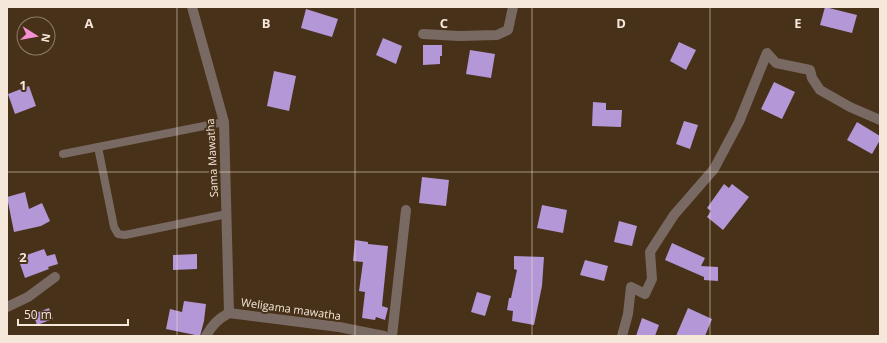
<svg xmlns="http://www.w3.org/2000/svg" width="887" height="343" viewBox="0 0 887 343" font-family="'Open Sans',sans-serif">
<rect width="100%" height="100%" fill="#483119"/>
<g fill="#b397d6">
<polygon points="825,7 857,15 852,33 820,25"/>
<polygon points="306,9 338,19 332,37 301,28"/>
<polygon points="383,38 402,46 396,64 376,55"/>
<polygon points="679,42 696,50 686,70 670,61"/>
<polygon points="423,45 442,45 442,56 440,56 440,64 423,65"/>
<polygon points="470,50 495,54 491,78 466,74"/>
<polygon points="274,71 296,76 289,111 267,106"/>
<polygon points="774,82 795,92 782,119 761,109"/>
<polygon points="29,86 36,106 15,114 8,94"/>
<polygon points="593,102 606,103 606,110 622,110 621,127 592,126"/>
<polygon points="684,121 698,125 690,149 676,144"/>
<polygon points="857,122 880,136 880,140 872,154 847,140"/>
<polygon points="422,177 449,180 446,206 419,203"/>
<polygon points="724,184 729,188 732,184 749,197 723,230 707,217 711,211 707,208"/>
<polygon points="25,192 29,209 42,203 50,221 41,226 14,232 7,197"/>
<polygon points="542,205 567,210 563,233 537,228"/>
<polygon points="619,221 637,226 632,246 614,242"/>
<polygon points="355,240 368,242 368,244 388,246 382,306 388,308 385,320 376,317 375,320 362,318 365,292 359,291 363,262 353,261"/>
<polygon points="672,243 705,258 701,266 718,267 718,281 704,280 704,277 665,260"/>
<polygon points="44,249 47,256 55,254 58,264 48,267 49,269 25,278 18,258"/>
<polygon points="197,254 197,269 173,270 173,255"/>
<polygon points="514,256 544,257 542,286 534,325 512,321 513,311 507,310 509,298 511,298 517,270 514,269"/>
<polygon points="585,260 608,266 604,281 580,275"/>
<polygon points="477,292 491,296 485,316 471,312"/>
<polygon points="184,301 206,304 204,321 200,336 166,329 170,309 182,312"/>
<polygon points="49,308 53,319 37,325 33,314"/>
<polygon points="688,308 712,319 705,336 676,336"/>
<polygon points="642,318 659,325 655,336 636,336"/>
</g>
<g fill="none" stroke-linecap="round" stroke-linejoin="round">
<g stroke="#796963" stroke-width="8">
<polyline points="98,147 114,227 118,234 125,235 227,214"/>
<polyline points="63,154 224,122"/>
</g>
<g stroke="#796963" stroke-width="10">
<polyline points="192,7 224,122 229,313"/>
<polyline points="423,34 459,36 497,35 508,30 513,7"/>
<polyline points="7,307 28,297 55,277"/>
<path d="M206,336C212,325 218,319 229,313L339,327L384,336"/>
<polyline points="392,336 406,210"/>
<polyline points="622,336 628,314 631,287 645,294 652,279 650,252 674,215 714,169 739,122 767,53 776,63 810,70 812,78 820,90 850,107 880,120"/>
</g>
</g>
<path fill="none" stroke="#f5e7d9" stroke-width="1" stroke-opacity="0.55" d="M177,7V336M355,7V336M532,7V336M710,7V336M7,172H880"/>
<g text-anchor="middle" stroke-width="4" stroke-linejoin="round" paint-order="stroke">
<g font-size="11" fill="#f5e7d9" stroke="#483119">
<text transform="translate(212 158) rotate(-93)" y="4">Sama Mawatha</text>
<text transform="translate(291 309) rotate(8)" y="4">Weligama mawatha</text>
</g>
</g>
<g font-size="13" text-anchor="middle" font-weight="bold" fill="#f5e7d9" stroke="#483119" stroke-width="4" stroke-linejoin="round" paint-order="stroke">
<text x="89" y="28">A</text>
<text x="266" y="28">B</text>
<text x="444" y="28">C</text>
<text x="621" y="28">D</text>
<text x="798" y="28">E</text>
<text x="23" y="90">1</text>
<text x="23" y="262">2</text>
</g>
<rect width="887" height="343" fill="none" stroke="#f5e7d9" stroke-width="16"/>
<g transform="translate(36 36) rotate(101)"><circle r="19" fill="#483119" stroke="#8d7a66"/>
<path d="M0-3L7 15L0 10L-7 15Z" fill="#f591d2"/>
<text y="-6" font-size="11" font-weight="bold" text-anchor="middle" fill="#f5e7d9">N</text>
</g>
<path d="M18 319v6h110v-6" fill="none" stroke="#f5e7d9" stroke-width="2"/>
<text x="24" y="319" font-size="12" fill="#f5e7d9" stroke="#483119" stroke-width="3" paint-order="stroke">50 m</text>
</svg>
